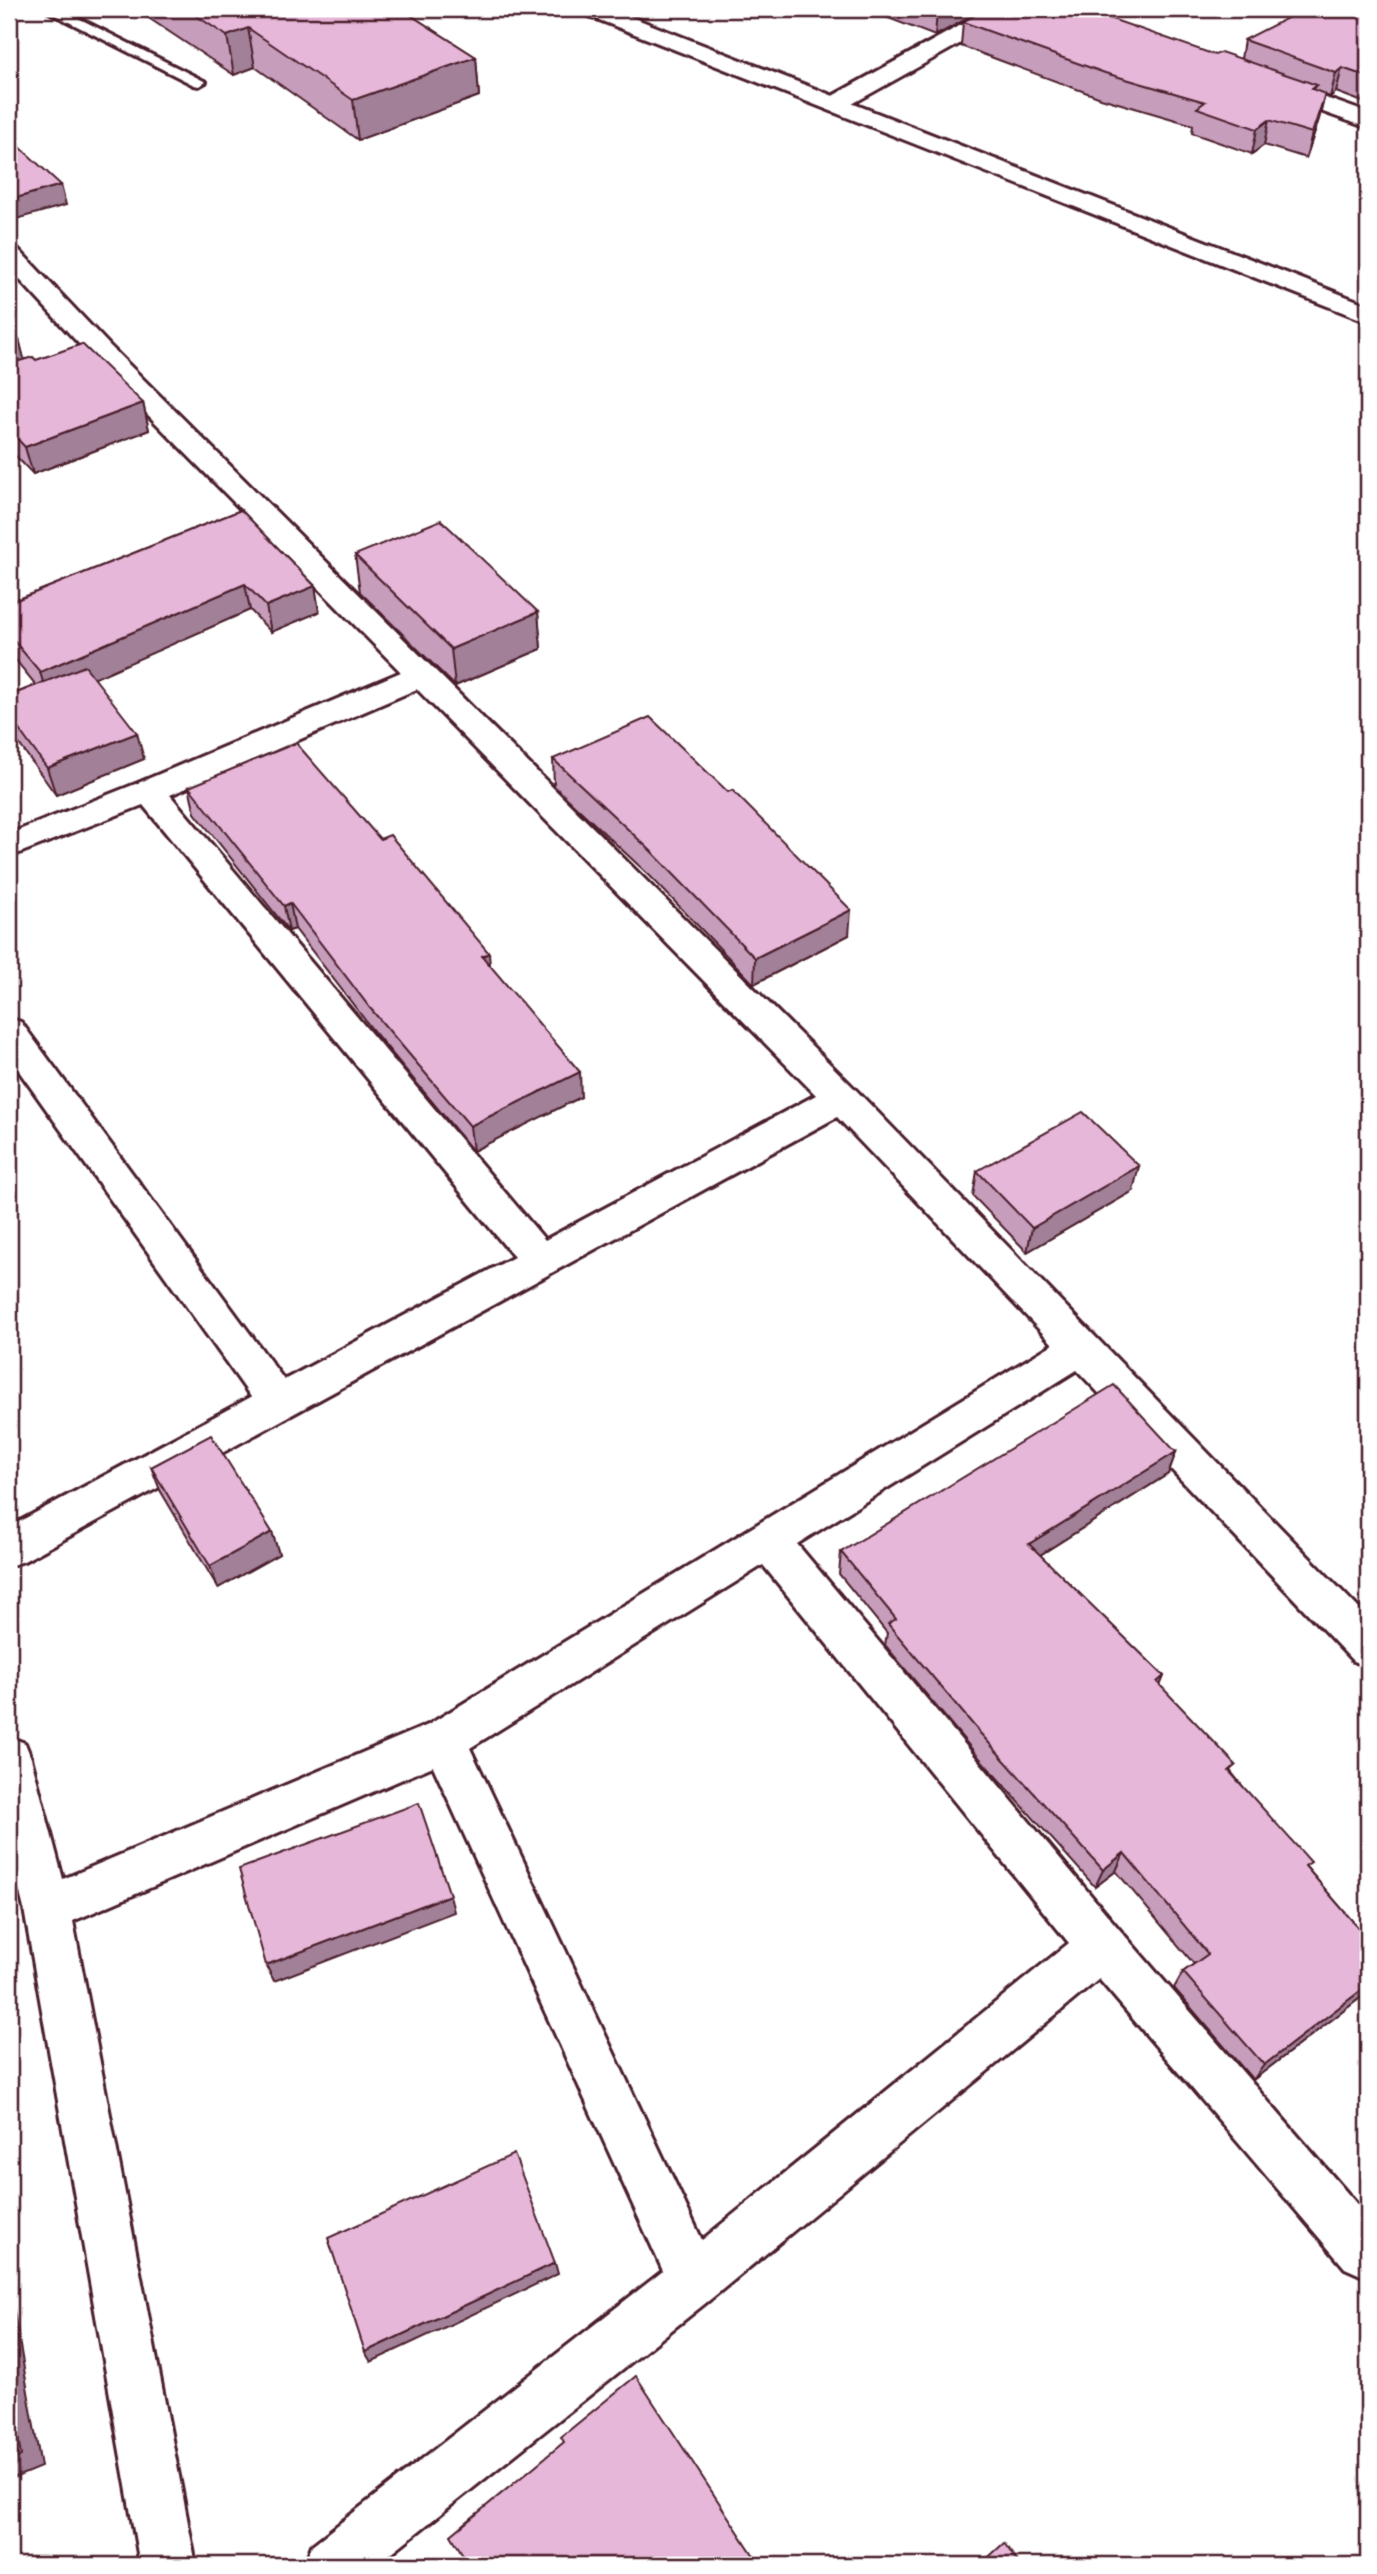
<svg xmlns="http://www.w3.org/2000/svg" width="1377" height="2574" viewBox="0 0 1377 2574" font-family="Mali,sans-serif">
<rect width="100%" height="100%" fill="#fff"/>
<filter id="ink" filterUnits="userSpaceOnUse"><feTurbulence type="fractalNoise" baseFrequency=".0143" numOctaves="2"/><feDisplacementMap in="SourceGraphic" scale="14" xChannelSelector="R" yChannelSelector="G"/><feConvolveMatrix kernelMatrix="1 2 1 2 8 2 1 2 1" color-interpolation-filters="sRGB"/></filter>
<g filter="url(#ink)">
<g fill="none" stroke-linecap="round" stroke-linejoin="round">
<g stroke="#4a1f2b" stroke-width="6">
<polygon id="service" points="43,9 60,9 206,82 199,86 194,85"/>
</g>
<g stroke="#4a1f2b" stroke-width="6">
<g id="minor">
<polygon points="990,9 1016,9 1013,14 843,109 827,109 824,104 827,99"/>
<polygon points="1275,80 1368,113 1368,128 1267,92 1264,87 1267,82"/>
<path d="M9,247L18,249L110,346L854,1088L1368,1618V1667L1353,1661L1077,1370L797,1544L1119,1929L1368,2217V2273L1363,2276L1345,2268L1099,1979L712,2298L376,2565H304L312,2545L663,2271L433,1766L73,1921L196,2565H140L24,1909L9,1848V1737L25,1743L31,1758L63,1879L428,1725L1053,1344L837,1117L24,1561L9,1566V1527L251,1397L9,1057V1018L21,1022L284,1380L514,1257L143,805L9,857V834L138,783L401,672L92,358L9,268ZM417,689L816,1095L545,1240L170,795ZM763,1565L1069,1943L702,2240L470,1748Z"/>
</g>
</g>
<g stroke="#4a1f2b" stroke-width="6">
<polygon id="tertiary" points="581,9 611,9 1368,305 1368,322 584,14"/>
</g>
<use href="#service" fill="#fff" fill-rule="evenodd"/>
<use href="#minor" fill="#fff" fill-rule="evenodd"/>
<use href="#tertiary" fill="#fff" fill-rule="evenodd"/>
</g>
<g fill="#c69dbb" stroke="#4a1f2b" stroke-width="2">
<polygon points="146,9 401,9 476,57 479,96 358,140 255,67 234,75 147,17"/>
<polygon points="865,9 985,9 935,36"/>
<polygon points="1368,9 1368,104 1336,92 1330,97 1325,95 1319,119 1306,158 1264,145 1252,154 1192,133 1193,125 1101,98 961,46 963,22 1241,59 1244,40"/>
<polygon points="9,327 19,339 24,360 36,360 143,403 149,430 33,474 9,449"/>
<polygon points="241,510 315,586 319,612 271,632 250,610 94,678 144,759 56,795 9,730 9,696 36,685 9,652 9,603"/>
<polygon points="355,555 538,612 541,649 455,686 360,592"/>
<polygon points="553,759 728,792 849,935 754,984 651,877 554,786"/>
<polygon points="189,787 490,966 581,1097 473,1151 375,1033 295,929 289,931 195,813"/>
<polygon points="977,1171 1133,1191 1027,1252 973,1196"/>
<polygon points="1176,1452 1168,1474 1040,1555 1164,1676 1160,1686 1232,1773 1307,1868 1368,1939 1368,1992 1253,2080 1174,1988 1183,1972 1194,1964 1116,1871 1095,1887 975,1753 885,1645 887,1633 839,1574 841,1552"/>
<polygon points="151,1467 272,1532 279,1554 218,1588 160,1490"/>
</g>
<g fill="#a18098" stroke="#4a1f2b" stroke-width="2">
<polygon points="943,9 985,9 935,36 937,12"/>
<polygon points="248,28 255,67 234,75 227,36"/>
<polygon points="476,57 479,96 358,140 353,100"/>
<polygon points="1342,68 1336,92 1330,97 1336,73"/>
<polygon points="1325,94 1319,119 1306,158 1312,133"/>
<polygon points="1269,120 1264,145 1252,154 1257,129"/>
<polygon points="61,185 66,205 9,221 9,200"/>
<polygon points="19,339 26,366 9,373 9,343"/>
<polygon points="143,403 149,430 33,474 25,447"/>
<polygon points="245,584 250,610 48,699 40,672"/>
<polygon points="315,586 319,612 271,632 266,606"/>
<polygon points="538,612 541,649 455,686 451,649"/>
<polygon points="137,733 144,759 56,795 47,768"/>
<polygon points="290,903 295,929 289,931 284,906"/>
<polygon points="851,910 849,935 754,984 755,958"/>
<polygon points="489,953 491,979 482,956"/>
<polygon points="580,1072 581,1097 473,1151 470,1126"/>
<polygon points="1139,1166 1133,1191 1027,1252 1032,1228"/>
<polygon points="1176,1452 1168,1474 1024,1565 1029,1544"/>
<polygon points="272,1532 279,1554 218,1588 210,1566"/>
<polygon points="1164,1676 1156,1696 1157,1682"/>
<polygon points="1124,1853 1116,1871 1095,1887 1103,1870"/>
<polygon points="450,1895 454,1912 274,1981 266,1965"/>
<polygon points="1368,1985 1368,1992 1253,2080 1264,2065"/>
<polygon points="555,2263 558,2274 371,2362 365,2352"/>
<polygon points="9,2282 41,2467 9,2480"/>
</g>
<g fill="#e6b7d9" stroke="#4a1f2b" stroke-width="2">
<polygon points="186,9 401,9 476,57 353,100 248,28 227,36"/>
<polygon points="930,9 943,9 937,12"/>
<polygon points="986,9 1083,9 1215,55 1221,52 1317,85 1312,89 1325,94 1312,133 1269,120 1257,129 1197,108 1205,102 1105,73 963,22"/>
<polygon points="1305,9 1368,9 1368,77 1342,68 1336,73 1244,40"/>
<polygon points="9,137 61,185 9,200"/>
<polygon points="9,327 19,339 9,343"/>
<polygon points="82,344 143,403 25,447 9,430 9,364 33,357 36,360"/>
<polygon points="241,510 315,586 266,606 245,584 40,672 9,635 9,603"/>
<polygon points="441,520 538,612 451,649 355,555"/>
<polygon points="85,666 137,733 47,768 9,716 9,696"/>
<polygon points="650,717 728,792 732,790 851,910 755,958 651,851 553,759"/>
<polygon points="296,743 380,839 390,835 489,953 482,956 580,1072 470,1126 370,1008 290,903 284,906 189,787"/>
<polygon points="1083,1112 1139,1166 1032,1228 977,1171"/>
<polygon points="1114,1385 1176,1452 1029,1544 1164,1676 1157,1682 1236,1765 1229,1771 1311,1862 1305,1866 1368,1939 1368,1985 1264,2065 1183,1972 1208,1954 1124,1853 1103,1870 980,1733 888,1624 896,1619 841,1552"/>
<polygon points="211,1435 272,1532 210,1566 151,1467"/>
<polygon points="419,1803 450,1895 266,1965 239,1869"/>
<polygon points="514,2154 555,2263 365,2352 328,2238"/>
<polygon points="636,2376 760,2565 469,2565 451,2535 564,2442 561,2437"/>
<polygon points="9,2384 21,2456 9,2461"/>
<polygon points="1004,2543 1020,2565 980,2565"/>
</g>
</g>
<rect width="1377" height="2574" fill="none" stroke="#fff" stroke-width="35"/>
<rect x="18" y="18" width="1342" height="2539" fill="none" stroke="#4a1f2b" stroke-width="2.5" filter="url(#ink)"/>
</svg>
